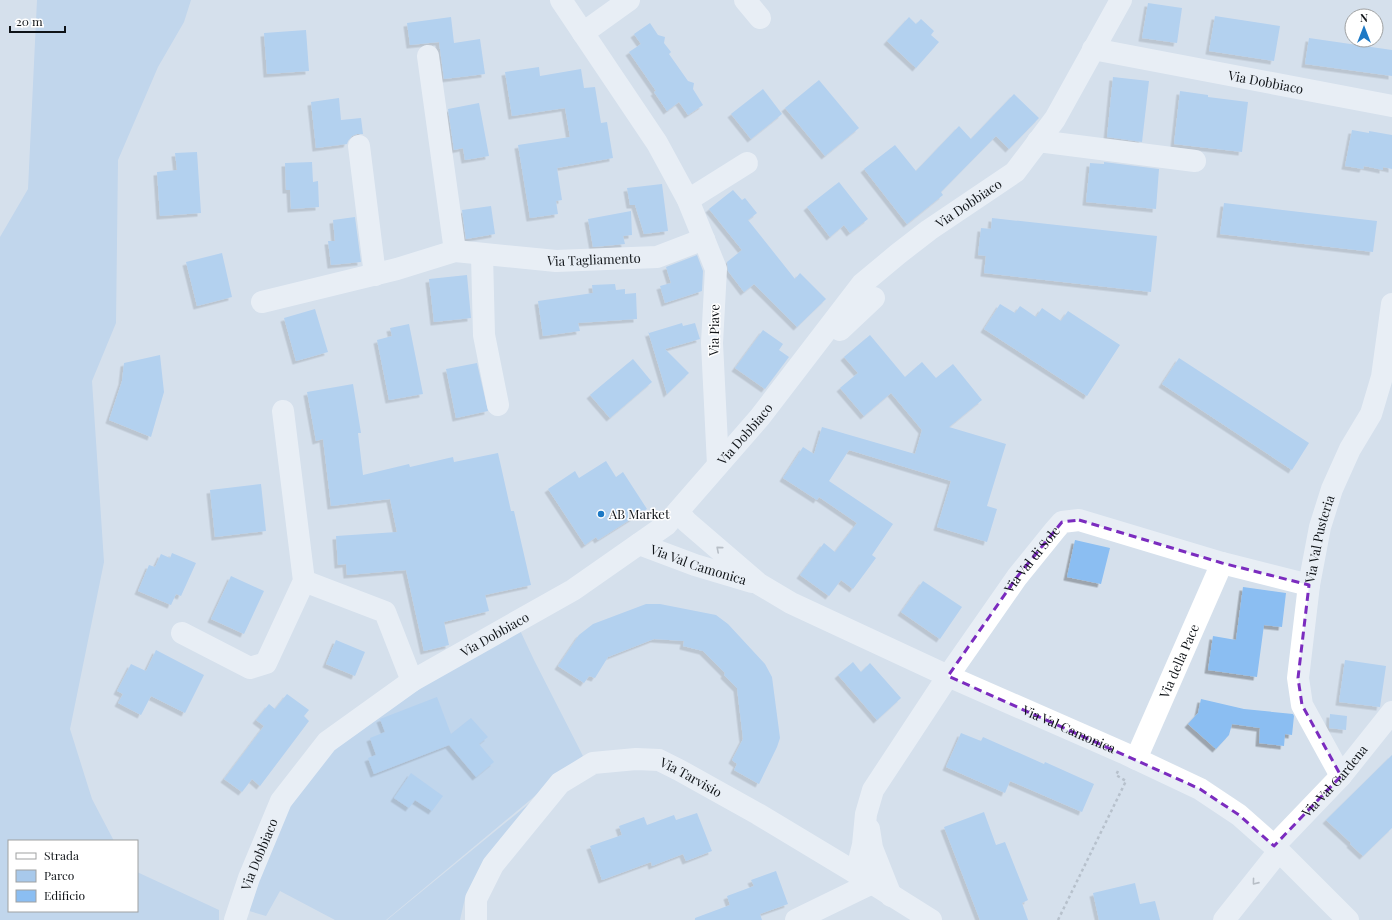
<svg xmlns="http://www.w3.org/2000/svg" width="1392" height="920" viewBox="0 0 1392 920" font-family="'Playfair Display',serif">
<defs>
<filter id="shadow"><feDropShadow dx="-3.5" dy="3.5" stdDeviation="0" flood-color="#0004"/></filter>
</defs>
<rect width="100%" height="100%" fill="#d5e0ec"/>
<g fill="#a8c9eb">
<polygon points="37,0 191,0 184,22 158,67 118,160 116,323 92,381 104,562 70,729 92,799 114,841 9,841 9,911 137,911 137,872 219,910 219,920 0,920 0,237 28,189"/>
<polygon points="517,624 534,660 583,756 386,920 335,920 280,891 266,916 246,910 274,831 331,746"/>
<polygon points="543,792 465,898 460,920 387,920"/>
</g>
<g fill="#8bbef2" filter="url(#shadow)">
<polygon points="1148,3 1182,8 1177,43 1142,38"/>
<polygon points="1215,16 1280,26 1274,61 1209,51"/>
<polygon points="451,17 454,43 480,39 485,74 444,79 439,42 410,45 407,23"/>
<polygon points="909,17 916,24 921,19 934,31 931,35 939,42 916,68 887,41"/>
<polygon points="650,23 658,35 665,37 664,43 671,52 669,54 688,81 694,83 693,89 703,105 688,115 679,102 667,111 654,92 656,91 629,52 641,44 634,34"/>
<polygon points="306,30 309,71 267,74 264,33"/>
<polygon points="1309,38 1392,50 1392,76 1305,64"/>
<polygon points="539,67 540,76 581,69 584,88 595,87 601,123 607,122 613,158 557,168 562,200 556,201 558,214 530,218 518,145 570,137 565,108 512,116 505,72"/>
<polygon points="1113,77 1149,81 1142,142 1107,137"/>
<polygon points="819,80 859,128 825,156 785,108"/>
<polygon points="763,89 782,114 751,139 731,114"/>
<polygon points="1180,91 1208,95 1208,97 1248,102 1242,152 1174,144"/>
<polygon points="1014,94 1039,118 1009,149 996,136 941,192 943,195 907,224 864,169 895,145 916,171 959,126 971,139"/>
<polygon points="339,98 341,120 361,118 363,134 357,134 352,136 348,141 347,144 316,148 311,102"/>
<polygon points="479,103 489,156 465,160 463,148 454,150 448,109"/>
<polygon points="1352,130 1369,133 1369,131 1392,135 1392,169 1383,167 1383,170 1364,166 1363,169 1345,166"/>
<polygon points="197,152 201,213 160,216 157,172 177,170 175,153"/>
<polygon points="312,162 313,182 318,181 319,207 291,209 290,190 286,190 285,163"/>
<polygon points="1104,162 1159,169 1156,209 1086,202 1090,163 1104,164"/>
<polygon points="839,182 868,219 850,233 844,225 830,237 807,207"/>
<polygon points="662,184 668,231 644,234 635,205 630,205 627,188"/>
<polygon points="733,190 742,200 745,198 757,213 748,220 795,279 800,273 826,299 797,327 754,284 744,292 728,271 727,262 742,250 709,209"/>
<polygon points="1224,203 1377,221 1373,252 1220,234"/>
<polygon points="491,206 495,234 466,239 462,210"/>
<polygon points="631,211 632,235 623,236 625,244 593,247 588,219"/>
<polygon points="355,217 361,262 331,265 328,241 335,241 333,220"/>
<polygon points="992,218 1157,236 1151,292 984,273 986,256 978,255 981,228 991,229"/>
<polygon points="222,253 232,297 197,306 186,262"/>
<polygon points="697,255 703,271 702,291 665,303 660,286 671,283 666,267"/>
<polygon points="467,275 471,318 434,322 429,279"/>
<polygon points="615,284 616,290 625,289 625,294 636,293 637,319 578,323 580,331 543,336 538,301 593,293 592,285"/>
<polygon points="1000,304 1015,313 1020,306 1036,317 1042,308 1061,321 1068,311 1120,345 1087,396 984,329"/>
<polygon points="315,309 328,352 296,361 284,318"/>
<polygon points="682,323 683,326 695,323 700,339 665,349 689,373 667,394 648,331 649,333"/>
<polygon points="409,324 423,394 389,400 377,340 392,336 390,328"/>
<polygon points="763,330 783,344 779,350 789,357 765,389 735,368"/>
<polygon points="870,335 905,377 922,362 936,378 953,364 982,400 949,427 1006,444 987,506 997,509 987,542 937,527 951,481 849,450 829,481 893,524 872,555 876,558 853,589 841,580 829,596 800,575 824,543 835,552 857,523 819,497 817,500 783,478 803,447 814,454 822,427 915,454 922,430 891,393 864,416 840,388 858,373 844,357"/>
<polygon points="160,355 164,392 151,437 109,420 122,381 124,363"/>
<polygon points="1179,358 1309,443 1292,470 1162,384"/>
<polygon points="633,359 652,382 610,418 590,395"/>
<polygon points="477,363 488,411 456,418 446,369"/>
<polygon points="353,384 361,433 358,433 363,475 409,464 410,467 453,457 454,462 498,453 511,511 514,511 531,585 485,595 489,611 444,622 449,645 424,651 406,570 347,575 346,564 338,565 336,536 397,532 390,499 331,506 323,439 316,441 307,392"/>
<polygon points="606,461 616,477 623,472 647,509 598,540 596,537 585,545 548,489 575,471 579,478"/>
<polygon points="261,484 266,531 215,537 210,490"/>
<polygon points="1075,540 1110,548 1101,584 1067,577"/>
<polygon points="172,553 196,563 181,596 176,594 171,605 138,591 149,565 155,567 161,554 170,558"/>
<polygon points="231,576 264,591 244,634 211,619"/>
<polygon points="923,581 962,607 940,639 901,612"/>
<polygon points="1243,587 1286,593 1282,627 1264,625 1257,677 1208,670 1213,636 1236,640"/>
<polygon points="646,604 660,604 716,615 728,624 765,664 772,677 780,738 777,747 759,784 734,770 737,764 732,760 743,739 737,688 724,675 725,673 703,651 683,646 684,641 654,639 608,657 595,678 589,676 584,683 558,666 579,635 593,624"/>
<polygon points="336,640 365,652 355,676 326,664"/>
<polygon points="156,650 204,675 185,713 151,696 141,715 118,703 123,694 117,691 131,664 146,671"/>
<polygon points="1345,660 1386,666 1380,707 1339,702"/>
<polygon points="853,662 861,672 870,663 901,698 877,720 838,675"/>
<polygon points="287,694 309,710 304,716 309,721 260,786 252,779 242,792 224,779 264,726 256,720 269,704 275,709"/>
<polygon points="437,697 451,734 471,718 488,737 479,744 494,762 476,777 449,745 374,774 368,758 376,755 370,738 385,732 380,719"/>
<polygon points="1201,699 1244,709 1293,714 1294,716 1292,735 1285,734 1284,746 1259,743 1260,728 1232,724 1229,735 1216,749 1188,724 1198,713"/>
<polygon points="1330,714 1347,716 1346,730 1329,728"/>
<polygon points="961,733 981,741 983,737 1044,764 1045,762 1094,784 1082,812 1010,781 1005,793 946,767"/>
<polygon points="1392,755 1392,828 1363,856 1350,844 1351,843 1326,820"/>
<polygon points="411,773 443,796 432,811 415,800 409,808 394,798"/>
<polygon points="984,812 996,845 1005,842 1028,900 1022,903 1028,920 980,920 944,827"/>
<polygon points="697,813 712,851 686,861 683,854 652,866 651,862 602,880 590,846 622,835 619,826 644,817 647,825 674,815 676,820"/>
<polygon points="776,871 788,904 760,914 762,920 695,920 695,918 730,905 727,896 754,886 751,880"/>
<polygon points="1135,883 1140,904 1155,901 1160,920 1099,920 1093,893"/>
</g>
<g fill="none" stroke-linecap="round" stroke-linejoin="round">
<polyline stroke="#929ba4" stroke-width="2.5" stroke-dasharray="3 3" stroke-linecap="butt" points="1058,920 1126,781 1116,775 1118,771"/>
<g stroke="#fff" stroke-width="22">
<polyline points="561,0 657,143 688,200 716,269 712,343 718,465"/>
<polyline points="745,0 760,18"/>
<polyline points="583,33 629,0"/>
<path id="s1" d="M1093,49L1392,106"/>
<polyline points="428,56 455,251"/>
<polyline points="1038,141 1195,161"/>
<polyline points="359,146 375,275"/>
<polyline points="688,200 747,163"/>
<polyline points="482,255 484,335 498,405"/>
<path id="s2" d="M262,302L397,269L455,251L556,261L657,257L704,239"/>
<polyline points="840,330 874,298"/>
<path id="s3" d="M678,512L687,522L759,584L791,603L948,676L1126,754L1200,789L1239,815L1274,846L1348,920"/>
<path id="s4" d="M639,544L695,565L752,582"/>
<polyline points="304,581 385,612 412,681"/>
<polyline points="182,633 250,668 266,663 304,581 283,411"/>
<path id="s5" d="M1136,759L1222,563"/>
<path id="s6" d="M1341,776L1302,705L1298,678L1309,585L1320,527L1332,489L1350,449L1371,414L1382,377L1392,304"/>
<polyline points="869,829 872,848 891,896"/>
<path id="s7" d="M1274,846L1341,776L1392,712"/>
<path id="s8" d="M856,873L863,845L866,814L873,790L948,676L1017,577L1055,530L1062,522L1079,520L1222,563L1309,585"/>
<path id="s9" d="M235,920L249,878L281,801L327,742L412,681L573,590L666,525L760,417L862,284L898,254L929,230L1015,172L1055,119L1121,0"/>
<path id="s10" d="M476,920V899L493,865L560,783L593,763L636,759L659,760L679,770L758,814L856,873L931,920"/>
<polyline points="796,920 872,883"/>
<polyline points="1224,920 1279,851"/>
</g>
</g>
<defs><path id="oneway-chevron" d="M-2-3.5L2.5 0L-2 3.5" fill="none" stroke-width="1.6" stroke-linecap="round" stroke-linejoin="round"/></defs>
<g stroke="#939597">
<use href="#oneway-chevron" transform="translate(719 549) rotate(-139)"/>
<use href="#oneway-chevron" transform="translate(1255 882) rotate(129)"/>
</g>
<path d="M0 0H1392V920H0ZM1079,520L1222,563L1309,585L1298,678L1302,705L1341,776L1274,846L1239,815L1200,789L948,676L1017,577L1062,522Z" fill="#d5e0ec" fill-opacity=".55" fill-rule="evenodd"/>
<path fill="none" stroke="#7b2cbf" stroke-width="3" stroke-dasharray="8 5" stroke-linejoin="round" d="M1079,520L1222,563L1309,585L1298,678L1302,705L1341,776L1274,846L1239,815L1200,789L948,676L1017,577L1062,522Z"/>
<circle fill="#1d79c5" stroke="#fff" stroke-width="1.5" cx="601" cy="514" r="4"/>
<g text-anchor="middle" stroke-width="3" stroke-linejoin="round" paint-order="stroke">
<g font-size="13" fill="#0f1317" stroke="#fff">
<text dy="5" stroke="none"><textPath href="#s1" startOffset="176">Via Dobbiaco</textPath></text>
<text dy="5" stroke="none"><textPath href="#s9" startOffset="1050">Via Dobbiaco</textPath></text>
<text dy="5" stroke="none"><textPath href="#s2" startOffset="339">Via Tagliamento</textPath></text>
<text transform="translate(714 330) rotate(-89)" y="5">Via Piave</text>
<text dy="5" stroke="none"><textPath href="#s9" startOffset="726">Via Dobbiaco</textPath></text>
<text dy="5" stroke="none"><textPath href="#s6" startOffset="249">Via Val Pusteria</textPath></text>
<text dy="5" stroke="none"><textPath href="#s8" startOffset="365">Via Val di Sole</textPath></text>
<text dy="5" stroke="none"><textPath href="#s4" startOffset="63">Via Val Camonica</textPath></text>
<text dy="5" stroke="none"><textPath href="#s9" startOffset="402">Via Dobbiaco</textPath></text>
<text dy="5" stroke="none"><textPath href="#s5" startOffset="107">Via della Pace</textPath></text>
<text dy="5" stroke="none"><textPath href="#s3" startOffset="451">Via Val Camonica</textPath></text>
<text dy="5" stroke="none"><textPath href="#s10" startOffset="306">Via Tarvisio</textPath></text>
<text dy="5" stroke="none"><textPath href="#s7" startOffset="89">Via Val Gardena</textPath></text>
<text dy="5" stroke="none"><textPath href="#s9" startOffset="70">Via Dobbiaco</textPath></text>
</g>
<g font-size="13" fill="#0f1317" stroke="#fff" text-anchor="start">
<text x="609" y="519">AB Market</text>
</g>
</g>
<rect x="8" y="840" width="130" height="72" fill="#ffffff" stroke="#9fa1a2"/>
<rect x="16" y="853" width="20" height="6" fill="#ffffff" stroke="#9fa1a2"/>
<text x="44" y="860" font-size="12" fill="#0f1317">Strada</text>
<rect x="16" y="870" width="20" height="12" fill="#a8c9eb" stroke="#9fa1a2"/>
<text x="44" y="880" font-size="12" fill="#0f1317">Parco</text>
<rect x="16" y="890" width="20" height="12" fill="#8bbef2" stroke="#9fa1a2"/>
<text x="44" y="900" font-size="12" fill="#0f1317">Edificio</text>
<g transform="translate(1364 28)"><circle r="19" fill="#ffffff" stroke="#9fa1a2"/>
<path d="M0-3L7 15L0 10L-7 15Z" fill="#1d79c5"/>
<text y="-6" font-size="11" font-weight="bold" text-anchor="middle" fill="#0f1317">N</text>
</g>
<path d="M10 26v6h55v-6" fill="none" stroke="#0f1317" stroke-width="2"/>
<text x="16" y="26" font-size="12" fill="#0f1317" stroke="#ffffff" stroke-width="3" paint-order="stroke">20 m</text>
</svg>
